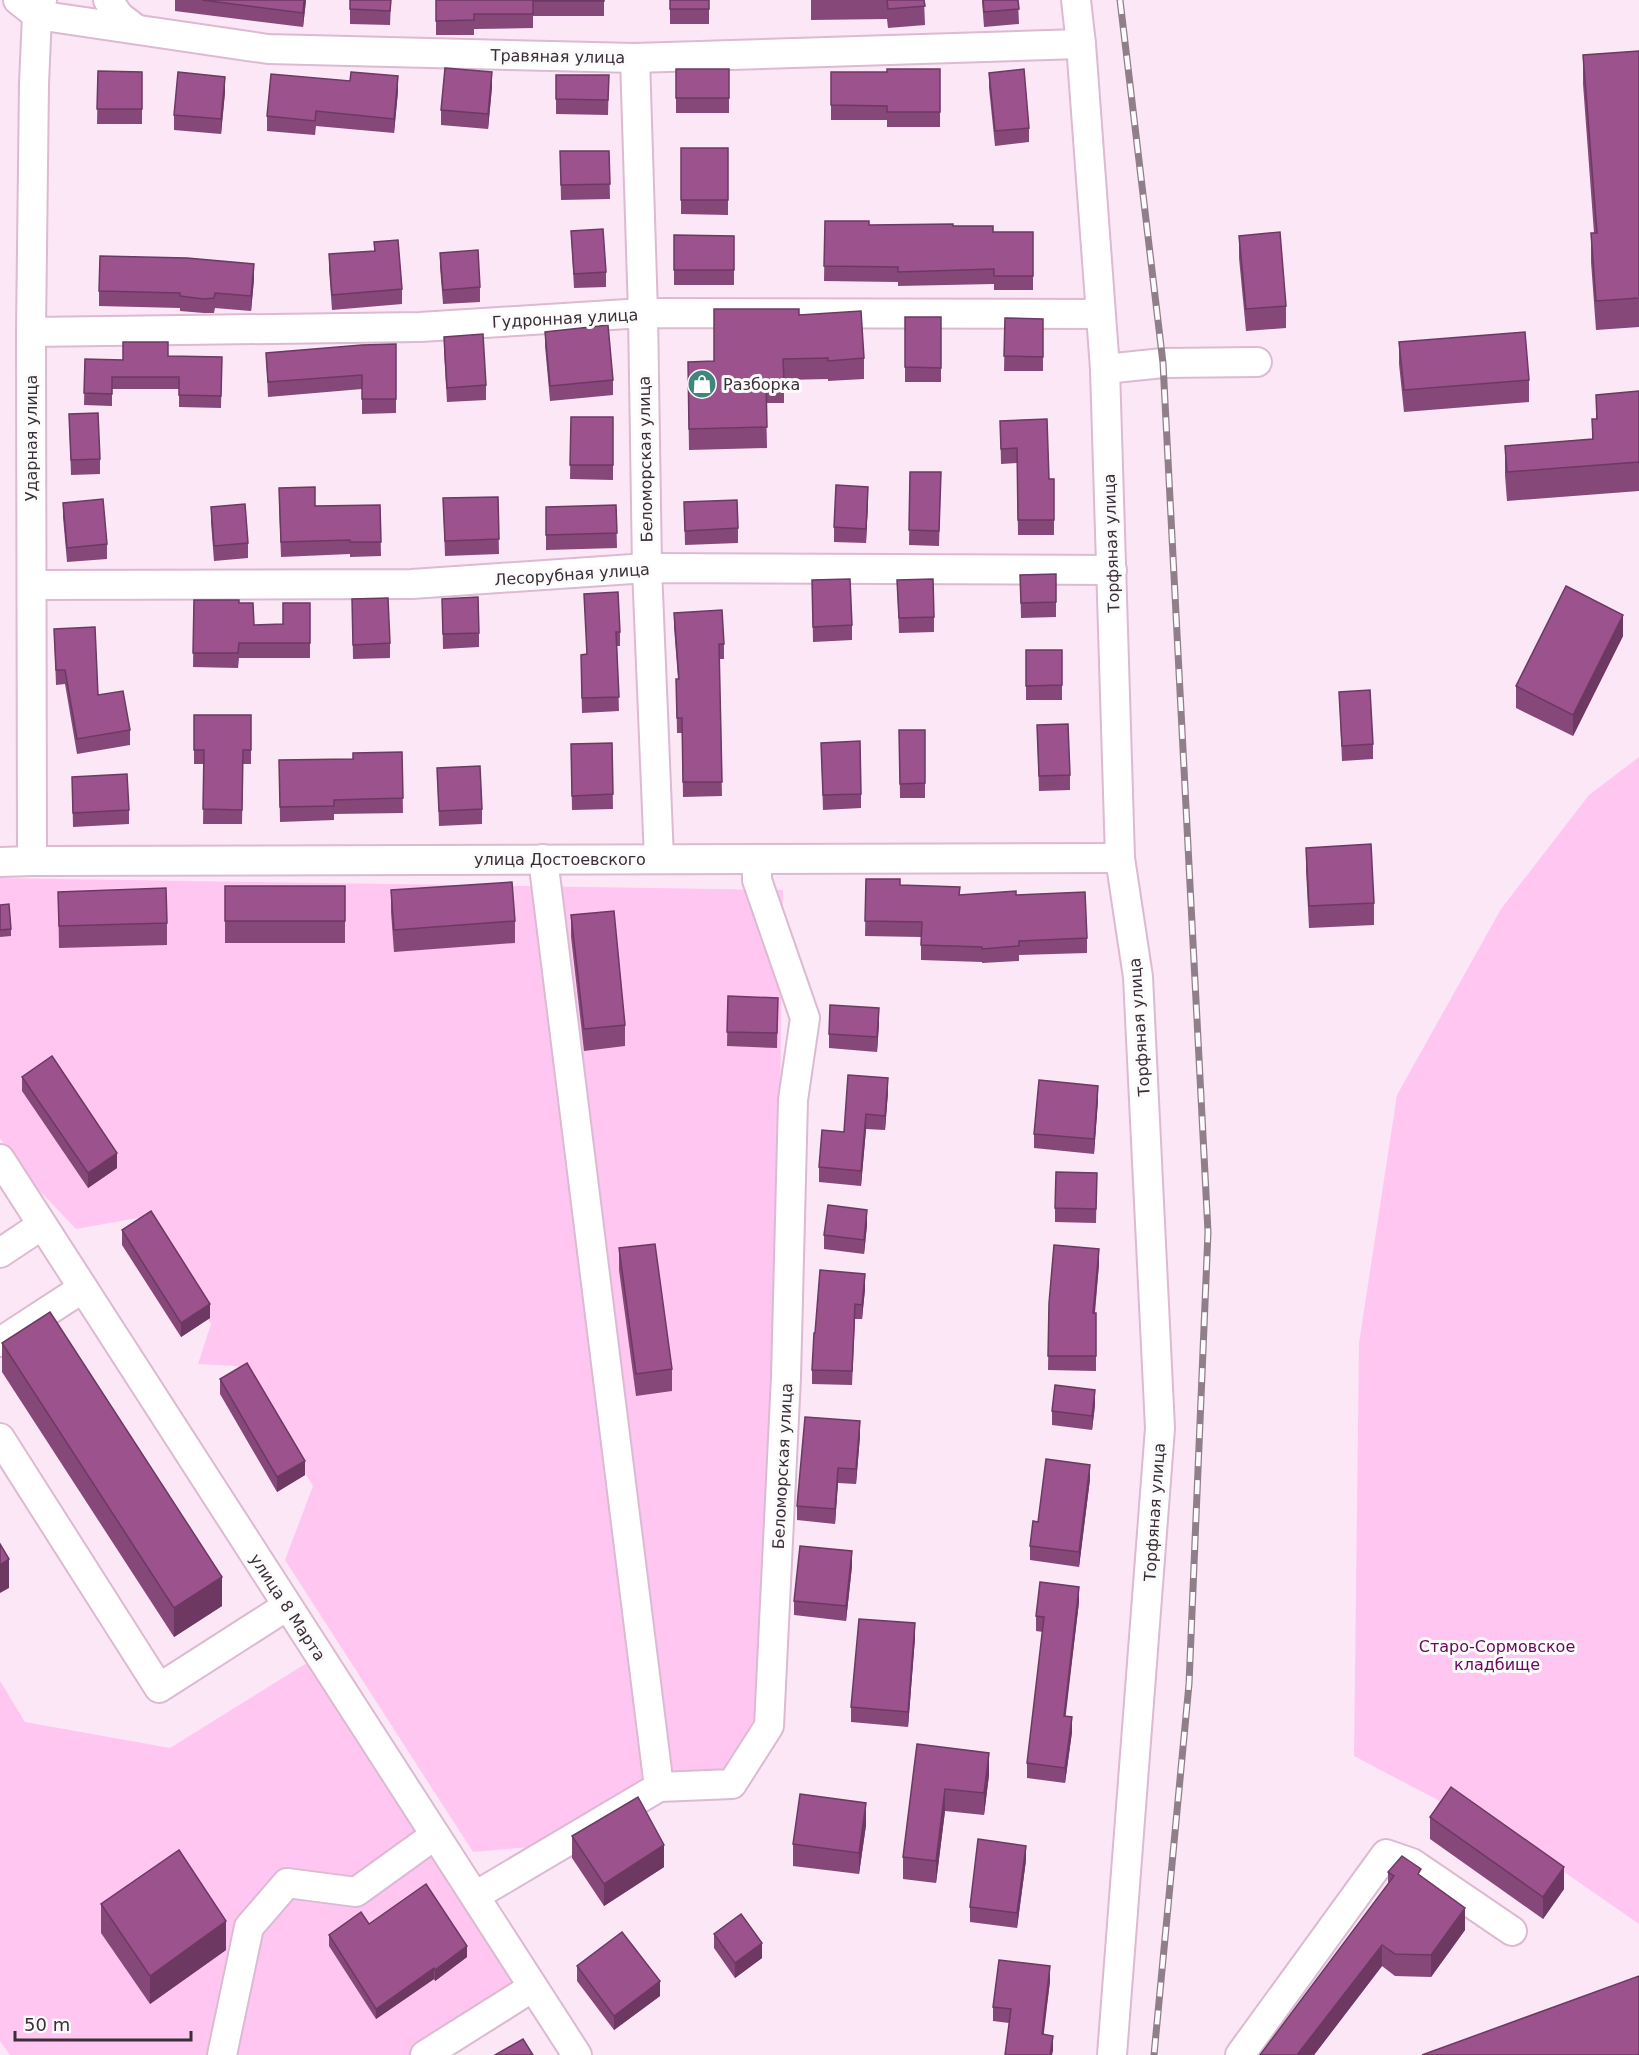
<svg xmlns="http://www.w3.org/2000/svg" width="1639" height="2055" viewBox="0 0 1639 2055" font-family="'DejaVu Sans',sans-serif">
<rect width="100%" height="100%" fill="#fce7f6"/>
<g fill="#ffc6f1">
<polygon points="1639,757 1639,1924 1531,1849 1354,1756 1359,1343 1397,1095 1501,909 1589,795"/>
<polygon points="0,878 783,890 779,1177 760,1708 727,1768 640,1780 542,1846 473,1852 285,1560 313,1486 238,1366 198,1364 211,1324 143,1217 76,1229 18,1168 0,1138"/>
<polygon points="310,1661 521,1984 413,2055 10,2055 0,2041 0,1681 25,1722 170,1748"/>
</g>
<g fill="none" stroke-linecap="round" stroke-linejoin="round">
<g stroke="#dbbad2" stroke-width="32">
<g id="minor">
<polyline points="18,0 37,15 268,49 635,58 1081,44"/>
<polyline points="108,0 119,16 136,29"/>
<polyline points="1076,0 1081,44 1105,369 1120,858 1138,977 1160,1428 1112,2055"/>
<polyline points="635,58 643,313 647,568 659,859"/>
<polyline points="31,332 420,327 643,313 1100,314"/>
<polyline points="1105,369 1163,363 1257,362"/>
<polyline points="32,585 412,584 647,568 1112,570"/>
<polyline points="543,859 659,1787"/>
<polyline points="32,861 31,332 34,84 37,15 42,0"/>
<polyline points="0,862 32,861 1120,858"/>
<polyline points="0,1159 577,2055"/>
<polyline points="0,1253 42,1225"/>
<polyline points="0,1342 83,1288"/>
<polyline points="0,1438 159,1688 287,1606"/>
<polyline points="475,1896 659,1787 732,1784 769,1726 786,1377 793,1100 805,1018 757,880 757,859"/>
<polyline points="222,2055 249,1927 287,1883 356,1892 435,1835"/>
<polyline points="425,2055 533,1987"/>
<polyline points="1240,2055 1386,1854 1412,1863 1512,1931"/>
</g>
</g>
<use href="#minor" stroke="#fff" stroke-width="28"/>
<g stroke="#907f8b" stroke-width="7">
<polyline id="rail" points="1120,0 1163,363 1208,1232 1189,1684 1154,2055"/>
</g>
<use href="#rail" stroke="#fbfbfb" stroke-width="4.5" stroke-dasharray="14" stroke-linecap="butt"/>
</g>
<g fill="#864779">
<polygon points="175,0 306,0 303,27 175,11"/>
<polygon points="350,0 391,0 390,25 350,24"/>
<polygon points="436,0 604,0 604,16 533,16 533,28 474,29 474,35 436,35"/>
<rect x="670" y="0" width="39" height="24"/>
<polygon points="811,0 924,0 925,25 888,28 887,19 811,20"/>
<polygon points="982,0 1018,0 1019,24 984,27"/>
<polygon points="1639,51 1639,327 1596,330 1591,262 1591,233 1594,233 1583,84 1583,55"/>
<rect x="676" y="69" width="53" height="44"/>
<polygon points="940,69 940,127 887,127 887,120 831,120 831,72 887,72"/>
<polygon points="98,71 142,72 142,124 97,124"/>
<polygon points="989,73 1029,128 1029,142 995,146 989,88"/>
<polygon points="556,75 609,75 608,115 556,114"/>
<polygon points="492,87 488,129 441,125 441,110"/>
<polygon points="398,91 394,133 316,126 315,135 267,131 267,116"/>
<polygon points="225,92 221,134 174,130 174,115"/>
<polygon points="681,148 728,148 728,215 681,214"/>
<polygon points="560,151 609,151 610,199 561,200"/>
<polygon points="825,221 869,225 953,226 993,232 1033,232 1033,290 994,290 994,284 898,286 898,282 824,281"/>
<polygon points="571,231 606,272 606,287 574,288"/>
<polygon points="674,235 734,236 734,285 674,285"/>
<polygon points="1239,236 1286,306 1286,328 1246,331 1239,258"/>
<polygon points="374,242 402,289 402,304 332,310 329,269 329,254 374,251"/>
<polygon points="440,253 480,287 480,302 443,304 440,267"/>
<polygon points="254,279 251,311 215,308 214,313 204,313 180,311 180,308 99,306 99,291"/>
<polygon points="799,315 864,358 864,379 828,381 828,379 784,380 784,403 766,403 767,448 689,450 688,382 714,361"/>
<rect x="905" y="317" width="36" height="65"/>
<polygon points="1005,318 1043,319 1043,371 1004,371"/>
<polygon points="545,332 613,380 613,395 550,401 545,346"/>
<polygon points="444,337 486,385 486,400 447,402 444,351"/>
<polygon points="1399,342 1529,380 1529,402 1404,412 1399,364"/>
<polygon points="396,344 396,413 362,414 362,389 268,397 266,353"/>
<polygon points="168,356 222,357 221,408 179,407 179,389 112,389 112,406 84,405 85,359 123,360"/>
<polygon points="1639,391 1639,491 1507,501 1505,475 1505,446 1592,439 1592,419 1596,419 1596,395"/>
<polygon points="69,414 100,459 100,474 71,475"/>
<polygon points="571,417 613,417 613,480 570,479"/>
<polygon points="1000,421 1049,479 1054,479 1054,535 1018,535 1017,463 1001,464"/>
<polygon points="910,472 941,472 939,546 909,545"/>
<polygon points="498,497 499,554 445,556 443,498"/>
<polygon points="868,501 866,543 834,542 834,527"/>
<polygon points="684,502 738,528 738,543 685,545"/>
<polygon points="63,503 107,544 107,559 67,562 63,517"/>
<polygon points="279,503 315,506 380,505 381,556 350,557 350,554 281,557"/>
<polygon points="616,505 617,548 546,550 546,507"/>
<polygon points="211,507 248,543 248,558 214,561 211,522"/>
<polygon points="1056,574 1056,617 1021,618 1020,575"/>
<polygon points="812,580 852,625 852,640 813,642"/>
<polygon points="897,580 934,617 934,632 899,633"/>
<polygon points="584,594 620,632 620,646 617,646 619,711 582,713 581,669 587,655"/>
<polygon points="352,599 390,643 390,658 353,659"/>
<polygon points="442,599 479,633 479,647 443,649"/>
<polygon points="194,600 239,603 254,625 283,624 310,603 310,658 239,658 238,668 193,667"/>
<polygon points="674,613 724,644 724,659 719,659 722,796 683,797 682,733 677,733 676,679 678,679 674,627"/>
<polygon points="54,629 98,695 130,730 130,745 77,754 65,684 56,685"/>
<polygon points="1623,636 1573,736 1516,708 1516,686"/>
<rect x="1026" y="650" width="36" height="50"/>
<polygon points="1339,692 1373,744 1373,759 1342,761"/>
<polygon points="194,715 251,715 251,764 243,764 242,824 203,824 204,764 194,764"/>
<polygon points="1037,725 1070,775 1070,790 1039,791"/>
<polygon points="899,730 925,730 925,798 900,798"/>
<polygon points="612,743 613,809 572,810 571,744"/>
<polygon points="821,743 861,794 861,808 823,810"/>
<polygon points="402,752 403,813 334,814 334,820 280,822 279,760 353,759"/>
<polygon points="437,768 482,809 482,824 439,826"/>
<polygon points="72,777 129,810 129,824 73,827"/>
<polygon points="1306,848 1374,903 1374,925 1309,928 1306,870"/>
<polygon points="866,879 960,895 1016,895 1087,938 1087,953 1019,955 1019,961 982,963 982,962 921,960 921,937 865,936"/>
<rect x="225" y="886" width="120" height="57"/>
<polygon points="391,890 515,921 515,943 394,952 391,912"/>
<polygon points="58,892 167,923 167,945 59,948"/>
<polygon points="0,905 11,929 11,936 0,937"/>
<polygon points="571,915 625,1025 625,1046 584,1051 571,937"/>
<polygon points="728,996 778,998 777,1048 727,1046"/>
<polygon points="879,1023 877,1052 829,1048 829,1034"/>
<polygon points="22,1077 117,1168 88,1188 22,1091"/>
<polygon points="888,1092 885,1130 866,1129 861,1186 819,1182 819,1167 844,1132"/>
<polygon points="1098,1100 1094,1154 1034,1148 1034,1134"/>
<polygon points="1097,1173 1096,1223 1055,1222 1055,1208"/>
<polygon points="867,1225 864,1254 824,1249 824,1235"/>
<polygon points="122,1230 210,1318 181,1337 122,1245"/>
<polygon points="619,1248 672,1369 672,1391 636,1396 619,1270"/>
<polygon points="1099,1264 1095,1313 1096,1313 1096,1371 1048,1370 1049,1303"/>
<polygon points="865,1289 862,1319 855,1319 852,1385 812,1384 812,1370 815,1333"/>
<polygon points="2,1343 222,1606 174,1637 2,1372"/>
<polygon points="220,1379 305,1475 277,1492 220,1394"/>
<polygon points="1095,1405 1092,1430 1052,1425 1052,1411"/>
<polygon points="860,1436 856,1484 838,1483 835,1524 797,1520 797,1506"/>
<polygon points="1090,1479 1079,1567 1030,1560 1030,1546 1038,1522"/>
<polygon points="852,1566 846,1621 794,1615 794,1601"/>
<polygon points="1079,1602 1065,1716 1072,1732 1065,1783 1027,1778 1027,1763 1043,1632 1036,1631 1036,1616"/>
<polygon points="915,1638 908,1727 851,1722 851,1707"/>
<polygon points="917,1744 989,1775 984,1815 945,1811 936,1883 903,1879 903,1857"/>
<polygon points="1430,1817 1564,1889 1543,1919 1430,1839"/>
<polygon points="866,1825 859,1874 793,1866 793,1844"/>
<polygon points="572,1836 664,1867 604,1906 572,1858"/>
<polygon points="1026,1860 1017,1928 970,1922 970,1907"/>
<polygon points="1388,1872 1421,1877 1465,1930 1431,1977 1395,1976 1382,1966 1314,2055 1260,2055 1388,1884"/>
<polygon points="101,1904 226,1950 150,2004 101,1933"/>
<polygon points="369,1924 467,1957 435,1981 434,1979 376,2019 329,1946 329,1935"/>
<polygon points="714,1934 762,1958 735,1978 714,1948"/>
<polygon points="577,1966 660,1996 614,2030 577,1981"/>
<polygon points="1050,1981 1043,2035 1053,2051 1009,2023 993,2021 993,2007"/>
</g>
<g fill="#6d3963">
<polygon points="304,0 306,0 303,27 303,13"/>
<polygon points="492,72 492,87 488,129 488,114"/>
<polygon points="398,76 398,91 394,133 394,119"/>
<polygon points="225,77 225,92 221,134 221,119"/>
<polygon points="254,264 254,279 251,311 251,296"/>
<polygon points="868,487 868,501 866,543 866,529"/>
<polygon points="1623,615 1623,636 1573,736 1573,715"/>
<polygon points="879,1008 879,1023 877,1052 877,1037"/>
<polygon points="888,1078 888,1092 885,1130 885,1116"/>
<polygon points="1098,1086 1098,1100 1094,1154 1094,1139"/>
<polygon points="866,1114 866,1129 861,1186 861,1171"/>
<polygon points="117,1153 117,1168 88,1188 88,1173"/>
<polygon points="867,1210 867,1225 864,1254 864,1240"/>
<polygon points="1099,1249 1099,1264 1093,1328 1093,1313"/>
<polygon points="865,1274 865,1289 862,1319 862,1305"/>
<polygon points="210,1304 210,1318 181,1337 181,1323"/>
<polygon points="1095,1390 1095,1405 1092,1430 1092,1416"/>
<polygon points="860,1421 860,1436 856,1484 856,1469"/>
<polygon points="305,1461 305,1475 277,1492 277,1477"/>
<polygon points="1090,1465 1090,1479 1079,1567 1079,1552"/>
<polygon points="838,1468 838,1483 835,1524 835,1509"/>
<polygon points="852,1551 852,1566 846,1621 846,1606"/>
<polygon points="9,1559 9,1588 0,1593 0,1565"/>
<polygon points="222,1577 222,1606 174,1637 174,1608"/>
<polygon points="1079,1587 1079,1602 1064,1730 1064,1716"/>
<polygon points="915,1623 915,1638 908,1727 908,1712"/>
<polygon points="1072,1717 1072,1732 1065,1783 1065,1768"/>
<polygon points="989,1753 989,1775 984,1815 984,1793"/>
<polygon points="945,1789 945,1811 936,1883 936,1861"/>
<polygon points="866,1803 866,1825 859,1874 859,1853"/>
<polygon points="664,1845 664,1867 604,1906 604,1884"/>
<polygon points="1026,1846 1026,1860 1017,1928 1017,1913"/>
<polygon points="1564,1867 1564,1889 1543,1919 1543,1897"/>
<polygon points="1465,1908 1465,1930 1431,1977 1431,1955"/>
<polygon points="226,1921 226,1950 150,2004 150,1976"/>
<polygon points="762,1943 762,1958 735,1978 735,1963"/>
<polygon points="1382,1945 1382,1966 1314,2055 1297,2055"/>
<polygon points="467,1946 467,1957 435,1981 435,1970"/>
<polygon points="1050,1966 1050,1981 1042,2049 1042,2034"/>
<polygon points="434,1968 434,1979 376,2019 376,2009"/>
<polygon points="660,1981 660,1996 614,2030 614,2016"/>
<polygon points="1053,2036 1053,2051 1052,2055 1050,2055"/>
</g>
<g fill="#9c528d" stroke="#6d3963" stroke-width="1.5">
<polygon points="202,0 304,0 303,13"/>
<polygon points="350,0 391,0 390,11 350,9"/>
<polygon points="436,0 604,0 604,1 533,1 533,14 474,14 474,20 436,21"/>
<rect x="670" y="0" width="39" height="9"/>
<polygon points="887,0 924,0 925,6 888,9"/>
<polygon points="983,0 1018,0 1019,9 984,12"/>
<polygon points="1639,51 1639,298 1596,301 1591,233 1597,233 1583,55"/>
<polygon points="445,68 492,72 488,114 441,110"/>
<rect x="676" y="69" width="53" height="29"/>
<polygon points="887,69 940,69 940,112 887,112 887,106 831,105 831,72 887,72"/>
<polygon points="1024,69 1029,128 995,131 989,73"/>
<polygon points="98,71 142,72 142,109 97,109"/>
<polygon points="178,72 225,77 221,119 174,115"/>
<polygon points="351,72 398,76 394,119 316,111 315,121 267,116 271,74 350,81"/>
<polygon points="556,75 609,75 608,100 556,99"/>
<rect x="681" y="148" width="47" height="52"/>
<polygon points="560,151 609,151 610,184 561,185"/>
<polygon points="825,221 869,221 869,225 953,224 953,226 993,226 993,232 1033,232 1033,276 994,276 994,269 898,272 898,267 824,266"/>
<polygon points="603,229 606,272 574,274 571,231"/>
<polygon points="1280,232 1286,306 1246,309 1239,236"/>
<polygon points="674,235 734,236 734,270 674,270"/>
<polygon points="398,240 402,289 332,295 329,254 375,251 374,242"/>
<polygon points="478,250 480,287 443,290 440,253"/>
<polygon points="100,256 187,258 254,264 251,296 215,293 214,298 204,299 180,296 180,293 99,291"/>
<polygon points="714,309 799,309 799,315 861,311 864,358 828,361 828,358 783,359 784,382 766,382 767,427 689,429 688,362 714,361"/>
<polygon points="905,317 941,317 941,368 905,367"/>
<polygon points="1005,318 1043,319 1043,357 1004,356"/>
<polygon points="608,325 613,380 550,386 545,332"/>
<polygon points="1525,332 1529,380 1404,390 1399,342"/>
<polygon points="483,334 486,385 447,388 444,337"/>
<polygon points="123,342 168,342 168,356 222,357 221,396 179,395 179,377 112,377 112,394 84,393 85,359 123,360"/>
<polygon points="396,344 396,399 362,399 362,375 268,382 266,353 362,345"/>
<polygon points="1639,391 1639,462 1507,472 1505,446 1593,439 1592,419 1597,419 1596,395"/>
<polygon points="98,413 100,459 71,460 69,414"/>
<polygon points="571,417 613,417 613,465 570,465"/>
<polygon points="1047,419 1049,479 1054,479 1054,520 1018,520 1017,448 1001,449 1000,421"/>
<polygon points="910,472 941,472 939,531 909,530"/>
<polygon points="836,485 868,487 866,529 834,527"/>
<polygon points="315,487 315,506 380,505 381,542 350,542 350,540 281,542 279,488"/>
<polygon points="498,497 499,539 445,541 443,498"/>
<polygon points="103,499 107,544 67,548 63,503"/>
<polygon points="737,500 738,528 685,531 684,502"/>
<polygon points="245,504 248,543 214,546 211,507"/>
<polygon points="616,505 617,533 546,535 546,507"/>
<polygon points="1056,574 1056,602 1021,603 1020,575"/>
<polygon points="850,579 852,625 813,627 812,580"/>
<polygon points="933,579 934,617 899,618 897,580"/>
<polygon points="1566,586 1623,615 1573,715 1516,686"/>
<polygon points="618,592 620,632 616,632 619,697 582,698 581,655 587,654 584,594"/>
<polygon points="478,597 479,633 443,634 442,599"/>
<polygon points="388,598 390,643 353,645 352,599"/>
<polygon points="194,600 239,600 239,603 253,603 254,625 283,624 283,603 310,603 310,643 239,643 238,653 193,653"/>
<polygon points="722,610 724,644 719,644 722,782 683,782 682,718 677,718 676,679 679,679 674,613"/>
<polygon points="95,627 98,695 123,691 130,730 77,739 65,670 56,670 54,629"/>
<polygon points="1026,650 1062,650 1062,685 1026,686"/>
<polygon points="1370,690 1373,744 1342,746 1339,692"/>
<polygon points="194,715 251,715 251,750 243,750 242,810 203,809 204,750 194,750"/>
<polygon points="1068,724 1070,775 1039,776 1037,725"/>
<polygon points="899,730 925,730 925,783 900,784"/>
<polygon points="860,741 861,794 823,795 821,743"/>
<polygon points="612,743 613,794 572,796 571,744"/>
<polygon points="402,752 403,798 334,800 334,806 280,807 279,760 353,759 353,753"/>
<polygon points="480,766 482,809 439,811 437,768"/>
<polygon points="127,774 129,810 73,813 72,777"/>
<polygon points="1371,844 1374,903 1309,906 1306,848"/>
<polygon points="866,879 900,879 900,885 960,887 959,895 1016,891 1016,895 1085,892 1087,938 1019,941 1019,946 982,949 982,947 921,945 922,922 865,921"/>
<polygon points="512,882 515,921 394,930 391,890"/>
<rect x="225" y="886" width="120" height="35"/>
<polygon points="166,888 167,923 59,926 58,892"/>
<polygon points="9,904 11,929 0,930 0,905"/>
<polygon points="614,911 625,1025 584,1029 571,915"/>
<polygon points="728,996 778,998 777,1033 727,1032"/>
<polygon points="830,1005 879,1008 877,1037 829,1034"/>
<polygon points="52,1056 117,1153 88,1173 22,1077"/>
<polygon points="848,1075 888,1078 885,1116 866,1114 861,1171 819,1167 822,1130 844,1132"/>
<polygon points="1039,1080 1098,1086 1094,1139 1034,1134"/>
<polygon points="1056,1172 1097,1173 1096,1209 1055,1208"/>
<polygon points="828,1205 867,1210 864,1240 824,1235"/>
<polygon points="151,1211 210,1304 181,1323 122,1230"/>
<polygon points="655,1244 672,1369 636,1374 619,1248"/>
<polygon points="1054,1245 1099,1249 1093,1313 1096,1313 1096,1356 1048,1356 1049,1303"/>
<polygon points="820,1270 865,1274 862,1305 855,1304 852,1371 812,1370 814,1333 815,1333"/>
<polygon points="50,1312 222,1577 174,1608 2,1343"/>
<polygon points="247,1363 305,1461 277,1477 220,1379"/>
<polygon points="1055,1385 1095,1390 1092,1416 1052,1411"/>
<polygon points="805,1417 860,1421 856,1469 838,1468 835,1509 797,1506"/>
<polygon points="1046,1459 1090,1465 1079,1552 1030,1546 1033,1521 1038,1522"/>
<polygon points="0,1544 9,1559 0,1565"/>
<polygon points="800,1546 852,1551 846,1606 794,1601"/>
<polygon points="1040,1582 1079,1587 1064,1716 1072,1717 1065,1768 1027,1763 1044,1617 1036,1616"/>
<polygon points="859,1619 915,1623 908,1712 851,1707"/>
<polygon points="917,1744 989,1753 984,1793 945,1789 936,1861 903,1857"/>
<polygon points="1451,1787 1564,1867 1543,1897 1430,1817"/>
<polygon points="800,1794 866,1803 859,1853 793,1844"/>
<polygon points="638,1797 664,1845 604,1884 572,1836"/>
<polygon points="978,1839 1026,1846 1017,1913 970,1907"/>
<polygon points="179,1850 226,1921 150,1976 101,1904"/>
<polygon points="1402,1856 1421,1869 1418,1874 1465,1908 1431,1955 1395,1954 1382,1945 1297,2055 1260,2055 1394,1876 1388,1872"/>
<polygon points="426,1884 467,1946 435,1970 434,1968 376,2009 329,1935 361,1912 369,1924"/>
<polygon points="741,1914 762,1943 735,1963 714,1934"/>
<polygon points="622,1932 660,1981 614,2016 577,1966"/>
<polygon points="999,1960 1050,1966 1042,2034 1053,2036 1050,2055 1005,2055 1011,2009 993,2007"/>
<polygon points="1639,1976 1639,2055 1422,2055"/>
<polygon points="523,2039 533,2055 495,2055"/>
</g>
<defs>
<g id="shop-disc" transform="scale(1.5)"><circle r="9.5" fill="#40867d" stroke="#fbfbfb"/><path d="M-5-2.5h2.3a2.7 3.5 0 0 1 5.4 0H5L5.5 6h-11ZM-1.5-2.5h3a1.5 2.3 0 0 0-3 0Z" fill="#fff"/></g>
</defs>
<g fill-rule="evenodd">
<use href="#shop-disc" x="702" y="384"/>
</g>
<g text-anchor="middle" stroke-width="6" stroke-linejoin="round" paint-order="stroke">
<g font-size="16" fill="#3b2e38" stroke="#fbfbfb">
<text transform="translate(558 56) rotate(1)" y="6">Травяная улица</text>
<text transform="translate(565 318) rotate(-3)" y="6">Гудронная улица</text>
<text transform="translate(31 438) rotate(-90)" y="6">Ударная улица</text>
<text transform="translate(645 459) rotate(-91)" y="6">Беломорская улица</text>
<text transform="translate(1111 543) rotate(-92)" y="6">Торфяная улица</text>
<text transform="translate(572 574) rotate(-4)" y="6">Лесорубная улица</text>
<text x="560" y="865">улица Достоевского</text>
<text transform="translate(1139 1027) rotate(-94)" y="6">Торфяная улица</text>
<text transform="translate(782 1466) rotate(-87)" y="6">Беломорская улица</text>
<text transform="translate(1154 1512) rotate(-86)" y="6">Торфяная улица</text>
<text transform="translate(288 1607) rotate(57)" y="6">улица 8 Марта</text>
</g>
<g font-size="16" fill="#3b2e38" stroke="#fbfbfb" text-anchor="start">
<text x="723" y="390">Разборка</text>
</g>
<g font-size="16" fill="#68065b" stroke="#fbfbfb">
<text x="1497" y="1652">Старо-Сормовское<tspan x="1497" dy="18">кладбище</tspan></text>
</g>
</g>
<path d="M15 2031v9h176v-9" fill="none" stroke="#3b2e38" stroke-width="3"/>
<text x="24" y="2031" font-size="18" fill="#3b2e38" stroke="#fbfbfb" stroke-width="4.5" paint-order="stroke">50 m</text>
</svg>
